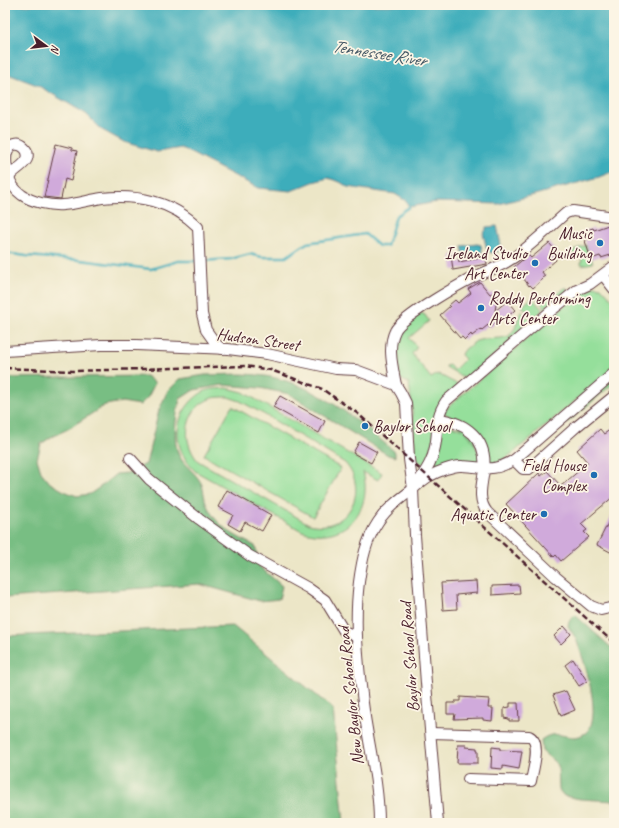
<svg xmlns="http://www.w3.org/2000/svg" width="619" height="828" viewBox="0 0 619 828" font-family="Caveat,sans-serif">
<rect width="100%" height="100%" fill="#fcf5e5"/>
<filter id="ink" filterUnits="userSpaceOnUse"><feTurbulence type="fractalNoise" baseFrequency=".025" numOctaves="2"/><feDisplacementMap in="SourceGraphic" scale="8" xChannelSelector="R" yChannelSelector="G"/><feConvolveMatrix kernelMatrix="1 2 1 2 8 2 1 2 1" color-interpolation-filters="sRGB"/></filter>
<filter id="wash" filterUnits="userSpaceOnUse"><feTurbulence type="fractalNoise" baseFrequency=".012" numOctaves="4" result="noise"/><feDisplacementMap in="SourceGraphic" scale="16" xChannelSelector="R" yChannelSelector="G"/><feGaussianBlur stdDeviation="0.9" result="paint"/><feColorMatrix in="noise" values="0 0 0 0 0 0 0 0 0 0 0 0 0 0 0 0 0 1.4 0 .05"/><feComposite in="paint" operator="in"/></filter>
<g filter="url(#wash)">
<rect width="100%" height="100%" fill="#ece6c7"/>
<g fill="#95df9b" stroke="#707f63" fill-rule="evenodd">
<polygon points="586,245 593,263 582,265 581,263 582,260 580,257 576,258 572,253 565,260 564,258 576,249"/>
<polygon points="594,286 601,287 614,301 614,368 513,453 498,463 490,464 487,460 486,454 450,417 444,413 448,407 579,293"/>
<polygon points="566,287 568,293 547,310 536,297 553,296"/>
<polygon points="532,298 542,309 542,311 533,318 522,306"/>
<polygon points="521,311 533,323 466,379 446,367 446,366 449,365 454,370 465,359 461,355 462,352 468,347 476,341 484,339 501,338 509,336 515,328"/>
<polygon points="421,313 425,315 429,321 409,338 417,347 412,354 431,378 438,374 459,385 451,393 425,466 415,458 412,410 409,383 400,379 394,346 400,328"/>
<polygon points="614,378 614,383 528,456 532,461 526,463 520,460"/>
<path d="M227,388L243,392L382,473L378,480L363,472C374,512 342,545 302,531L195,471C176,452 171,426 189,404C194,398 201,392 208,390C214,388 221,389 227,388ZM228,397L240,401L267,416L345,463C371,492 346,534 309,524L198,461C180,440 185,408 212,398C217,397 223,397 228,397Z"/>
<polygon points="232,406 341,468 313,517 204,455"/>
<path d="M448,425C452,427 459,427 463,430C473,438 481,452 479,465L436,468L434,467L442,430Z"/>
</g>
<g fill="#78be83" stroke="#616e57">
<path d="M205,375C222,375 240,373 257,375C312,380 355,418 395,452V457L388,455L289,394L260,388L223,385L194,390L180,399C176,416 171,443 181,459C187,468 198,475 202,485C204,491 204,497 206,503C216,527 234,535 255,546L260,567L282,586L279,599L260,601L199,584L5,598V378L146,376L155,383L148,397L140,405L122,402L105,405L68,429L51,437L41,444L37,459L41,472L50,483L64,491L77,496L90,494L100,487L116,474L128,473L146,464L159,410L167,392L180,379Z"/>
<path d="M575,615L614,650V801L580,799L564,796L559,790L558,765L542,751L541,740C558,727 567,742 582,735C607,725 583,657 576,639C574,635 570,630 568,626L569,621Z"/>
<polygon points="233,626 333,709 344,823 5,823 5,636"/>
</g>
<g fill="#3eadbb" stroke="#446673">
<polygon points="5,5 614,5 614,171 599,177 538,194 499,204 437,202 409,207 406,201 395,194 348,187 340,182 328,178 313,182 291,191 258,188 181,148 157,152 124,142 102,130 86,114 37,85 5,73"/>
<polygon points="497,226 502,250 491,253 487,250 483,233 486,230 486,227"/>
<polygon points="477,244 481,245 482,252 480,255 464,258 462,246"/>
</g>
<g fill="none" stroke-linecap="round" stroke-linejoin="round">
<g stroke="#3eadbb" stroke-width="2.5">
<polyline points="5,253 26,256 80,260 151,269 178,261 196,261"/>
<polyline points="201,261 231,259 250,254 262,257 286,257 307,243 365,234 379,246 387,246 396,216 409,207 410,205"/>
</g>
</g>
<g id="blocks">
<g fill="#d0aadb">
<polygon points="56,144 72,148 72,150 77,151 71,181 65,179 61,199 44,197"/>
<polygon points="614,223 614,254 601,258 600,256 591,259 585,241 586,241 584,231 593,228 594,230"/>
<polygon points="549,243 559,254 555,258 556,260 542,272 545,276 542,278 543,279 533,288 530,285 529,286 524,279 525,279 514,267 528,255 531,258"/>
<polygon points="458,254 459,262 486,257 487,264 453,270 451,255"/>
<polygon points="480,282 490,294 498,292 495,311 507,301 515,310 504,320 502,317 490,328 488,325 482,330 481,329 472,336 471,334 465,340 462,337 460,338 440,315 450,306 449,305 455,300 458,303 471,293 468,289"/>
<polygon points="280,396 325,421 319,433 273,407"/>
<polygon points="614,427 614,496 581,524 587,530 584,532 589,537 561,561 556,555 554,557 506,504 539,473 541,476 547,471 561,486 588,463 577,450 600,429 604,434"/>
<polygon points="359,442 377,452 371,463 353,453"/>
<polygon points="227,490 271,515 262,531 245,522 240,531 228,524 233,515 218,507"/>
<polygon points="614,511 614,554 597,545"/>
<polygon points="476,581 477,593 456,595 457,609 443,610 441,583"/>
<polygon points="519,585 520,593 492,595 492,586"/>
<polygon points="564,626 571,634 561,644 554,636"/>
<polygon points="573,659 587,681 579,686 565,665"/>
<polygon points="566,691 575,710 561,716 553,695"/>
<polygon points="460,697 489,699 488,708 493,708 492,721 483,720 483,718 454,719 455,714 447,714 447,703 455,703 455,701 460,701"/>
<polygon points="510,703 518,703 519,721 509,721 509,719 504,718 504,708 510,707"/>
<polygon points="458,745 466,745 466,747 477,748 477,750 478,750 478,763 457,763"/>
<polygon points="492,747 500,748 500,750 522,751 519,769 503,766 503,769 491,768"/>
</g>
</g>
</g>
<g filter="url(#ink)">
<use href="#blocks" fill-opacity="0" stroke="#623d42" stroke-width="1"/>
<g fill="none" stroke-linecap="round" stroke-linejoin="round">
<g stroke="#623d42" stroke-width="12">
<g id="minor">
<path d="M10,176C14,170 24,166 27,159C30,151 22,143 14,145C0,149 8,178 13,186C15,189 19,193 22,195C32,202 50,206 63,205C76,204 89,200 102,198C136,194 172,201 198,227L202,314L206,330L216,344L222,349"/>
<polyline points="603,275 614,289"/>
<polyline points="5,351 101,345 136,345 228,349 267,354 336,369 356,370 396,385 401,393 406,403 409,459 413,489 415,535 426,683 438,823"/>
<path d="M396,385C393,368 387,347 395,331C401,317 466,280 483,273C493,269 503,265 513,258C532,245 549,228 566,213L573,211L614,217"/>
<path d="M438,419C466,422 488,439 484,470C482,485 477,499 487,512L556,577L591,606L601,610L614,607"/>
<polyline points="130,458 149,479 199,519 250,556 308,588 325,600 344,631 357,637"/>
<polyline points="514,460 523,469 529,469 576,427 614,396"/>
<path d="M419,481C426,470 433,460 435,447C439,428 434,419 446,401L552,310L577,290L590,284L614,266"/>
<path d="M431,733L529,736C542,742 533,769 531,781L468,779"/>
<path d="M379,823C379,782 368,743 363,703C358,663 354,622 359,582C362,560 366,540 378,522C387,508 401,498 413,489C419,484 424,479 430,476C437,472 454,465 462,466C485,467 492,473 514,460L614,373"/>
</g>
</g>
<use href="#minor" stroke="#fff" stroke-width="10"/>
<polyline stroke="#4a1f2b" stroke-width="2.5" stroke-dasharray="6 3" stroke-linecap="butt" points="5,368 73,371 245,366 271,370 322,389 357,413 614,643"/>
</g>
</g>
<g fill="#1f6fb2" stroke="#fcf5e5" stroke-width="1.5">
<circle cx="600" cy="243" r="4"/>
<circle cx="535" cy="263" r="4"/>
<circle cx="481" cy="308" r="4"/>
<circle cx="365" cy="426" r="4"/>
<circle cx="594" cy="475" r="4"/>
<circle cx="544" cy="514" r="4"/>
</g>
<g text-anchor="middle" stroke-width="3.5" stroke-linejoin="round" paint-order="stroke">
<g font-size="17" fill="#4a1f2b" stroke="#fcf5e5" text-anchor="end">
<text x="592" y="239">Music<tspan x="592" dy="20">Building</tspan></text>
<text x="527" y="259">Ireland Studio<tspan x="527" dy="20">Art Center</tspan></text>
<text x="489" y="304" text-anchor="start">Roddy Performing<tspan x="489" dy="20">Arts Center</tspan></text>
<text x="373" y="432" text-anchor="start">Baylor School</text>
<text x="586" y="471">Field House<tspan x="586" dy="20">Complex</tspan></text>
<text x="536" y="520">Aquatic Center</text>
</g>
<g font-size="17" fill="#4a1f2b" stroke="#fcf5e5">
<text transform="translate(258 339) rotate(8)" y="6">Hudson Street</text>
<text transform="translate(409 657) rotate(-94)" y="6">Baylor School Road</text>
<text transform="translate(350 696) rotate(-96)" y="6">New Baylor School Road</text>
</g>
<g font-size="18" font-style="italic" fill="#455865" stroke="#fcf5e5">
<text transform="translate(379 53) rotate(9)" y="6">Tennessee River</text>
</g>
</g>
<rect width="619" height="828" fill="none" stroke="#fcf5e5" stroke-width="20"/>
<g transform="translate(46 46) rotate(105)" stroke="#fcf5e5" stroke-width="3" paint-order="stroke">
<path d="M0-3L7 15L0 10L-7 15Z" fill="#4a1f2b"/>
<text y="-6" font-size="11" font-weight="bold" text-anchor="middle" fill="#4a1f2b">N</text>
</g>
</svg>
